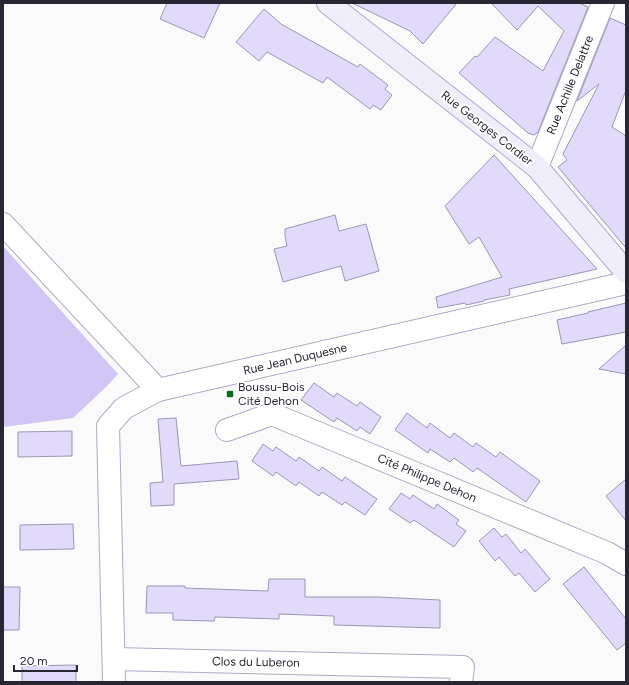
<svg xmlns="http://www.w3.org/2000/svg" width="629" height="685" viewBox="0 0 629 685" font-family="Figtree,sans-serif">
<rect width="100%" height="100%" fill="#fafafa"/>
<polygon fill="#d0c5f5" points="3,246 118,374 106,387 73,418 3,427"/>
<g fill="#e1dafb" stroke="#9c94b4">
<polygon points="167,3 220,3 204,38 160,19"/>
<polygon points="352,3 457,3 423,44 410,31"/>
<polygon points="491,3 579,3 588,7 538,132 534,135 528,133 459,73 475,56 477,57 495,37 543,71 564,31 538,6 517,30"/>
<polygon points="264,9 281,24 358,67 360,64 388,85 385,89 392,95 381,110 373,105 370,109 327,77 323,83 267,52 259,61 236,42"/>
<polygon points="610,18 626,25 626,90 612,127 626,136 626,248 558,167 567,160 563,154 599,84 577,101"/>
<polygon points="494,155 597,269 509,289 510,295 484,300 484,301 466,305 465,303 438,308 436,297 502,277 479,237 469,244 445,206"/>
<polygon points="335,215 339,231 366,224 379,271 345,281 341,266 283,282 274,249 287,246 285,236 285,229"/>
<polygon points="626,303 626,332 562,344 557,320 588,313 588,312"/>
<polygon points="626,345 626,374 599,369"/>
<polygon points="314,383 334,397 337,393 357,406 360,402 381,417 370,434 360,427 357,431 337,418 334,422 301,400"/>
<polygon points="407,413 427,428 430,423 450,438 454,433 473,447 476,443 496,457 500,452 540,481 526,502 477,468 473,472 454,458 450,462 430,449 428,453 395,430"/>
<polygon points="176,418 181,466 237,461 239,479 174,484 174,505 151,506 150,483 163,482 158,419"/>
<polygon points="72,431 72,456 18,457 18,432"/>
<polygon points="263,444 273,451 276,447 296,461 299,457 319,471 322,467 342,481 345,477 377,499 365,515 345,502 342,505 322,492 319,496 299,482 296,486 276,472 273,476 252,461"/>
<polygon points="626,479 626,521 606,496"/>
<polygon points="401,493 410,499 413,495 434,509 437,504 459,520 456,524 466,531 454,547 414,520 410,523 389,509"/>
<polygon points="73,524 74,549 20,550 20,525"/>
<polygon points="494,528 502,537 506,534 521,553 525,549 550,579 535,592 519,573 515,576 499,557 495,561 479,541"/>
<polygon points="584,567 626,619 626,643 617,650 563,584"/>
<polygon points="269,579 305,579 305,597 378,597 440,600 440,628 334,625 334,616 279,614 279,619 215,617 214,621 173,620 173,613 146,613 147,586 185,586 185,588 268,591"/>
<polygon points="3,587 20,587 19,630 3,630"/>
<polygon points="76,665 76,682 22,682 22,666"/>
</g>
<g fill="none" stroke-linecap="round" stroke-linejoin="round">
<g stroke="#afa8c9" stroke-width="24">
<g id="street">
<polyline points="537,167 603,3"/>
<polyline points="3,224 158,390"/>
<polyline points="227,430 272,414 607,553 626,564"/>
<polyline points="114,659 463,667 461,682"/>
<polyline points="114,682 108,426 124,408 158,390 626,283"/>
</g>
</g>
<g stroke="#afa8c9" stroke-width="24">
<polyline id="secondary" points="328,3 537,167 626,272"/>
</g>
<use href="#street" stroke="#fff" stroke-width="22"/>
<use href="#secondary" stroke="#f0edfb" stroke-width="22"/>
</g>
<rect fill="#096f1f" stroke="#fff" stroke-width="1.5" x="226" y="390" width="8" height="8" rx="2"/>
<g text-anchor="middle" stroke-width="4" stroke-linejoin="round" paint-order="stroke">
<g font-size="12" fill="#292633" stroke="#fff">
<text transform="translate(570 85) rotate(-68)" y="4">Rue Achille Delattre</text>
<text transform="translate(487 128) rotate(38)" y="4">Rue Georges Cordier</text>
<text transform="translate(295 359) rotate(-13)" y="4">Rue Jean Duquesne</text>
<text transform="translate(427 478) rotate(23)" y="4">Cité Philippe Dehon</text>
<text transform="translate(256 662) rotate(1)" y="4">Clos du Luberon</text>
</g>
<g font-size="12" fill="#292633" stroke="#fff" text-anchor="start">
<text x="238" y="391">Boussu-Bois<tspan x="238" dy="14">Cité Dehon</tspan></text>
</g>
</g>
<rect width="629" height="685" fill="none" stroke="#292633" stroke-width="8"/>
<path d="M14 665v6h63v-6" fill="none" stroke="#292633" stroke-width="2"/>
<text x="20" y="665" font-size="12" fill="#292633" stroke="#ffffff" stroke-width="3" paint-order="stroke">20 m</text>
</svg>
